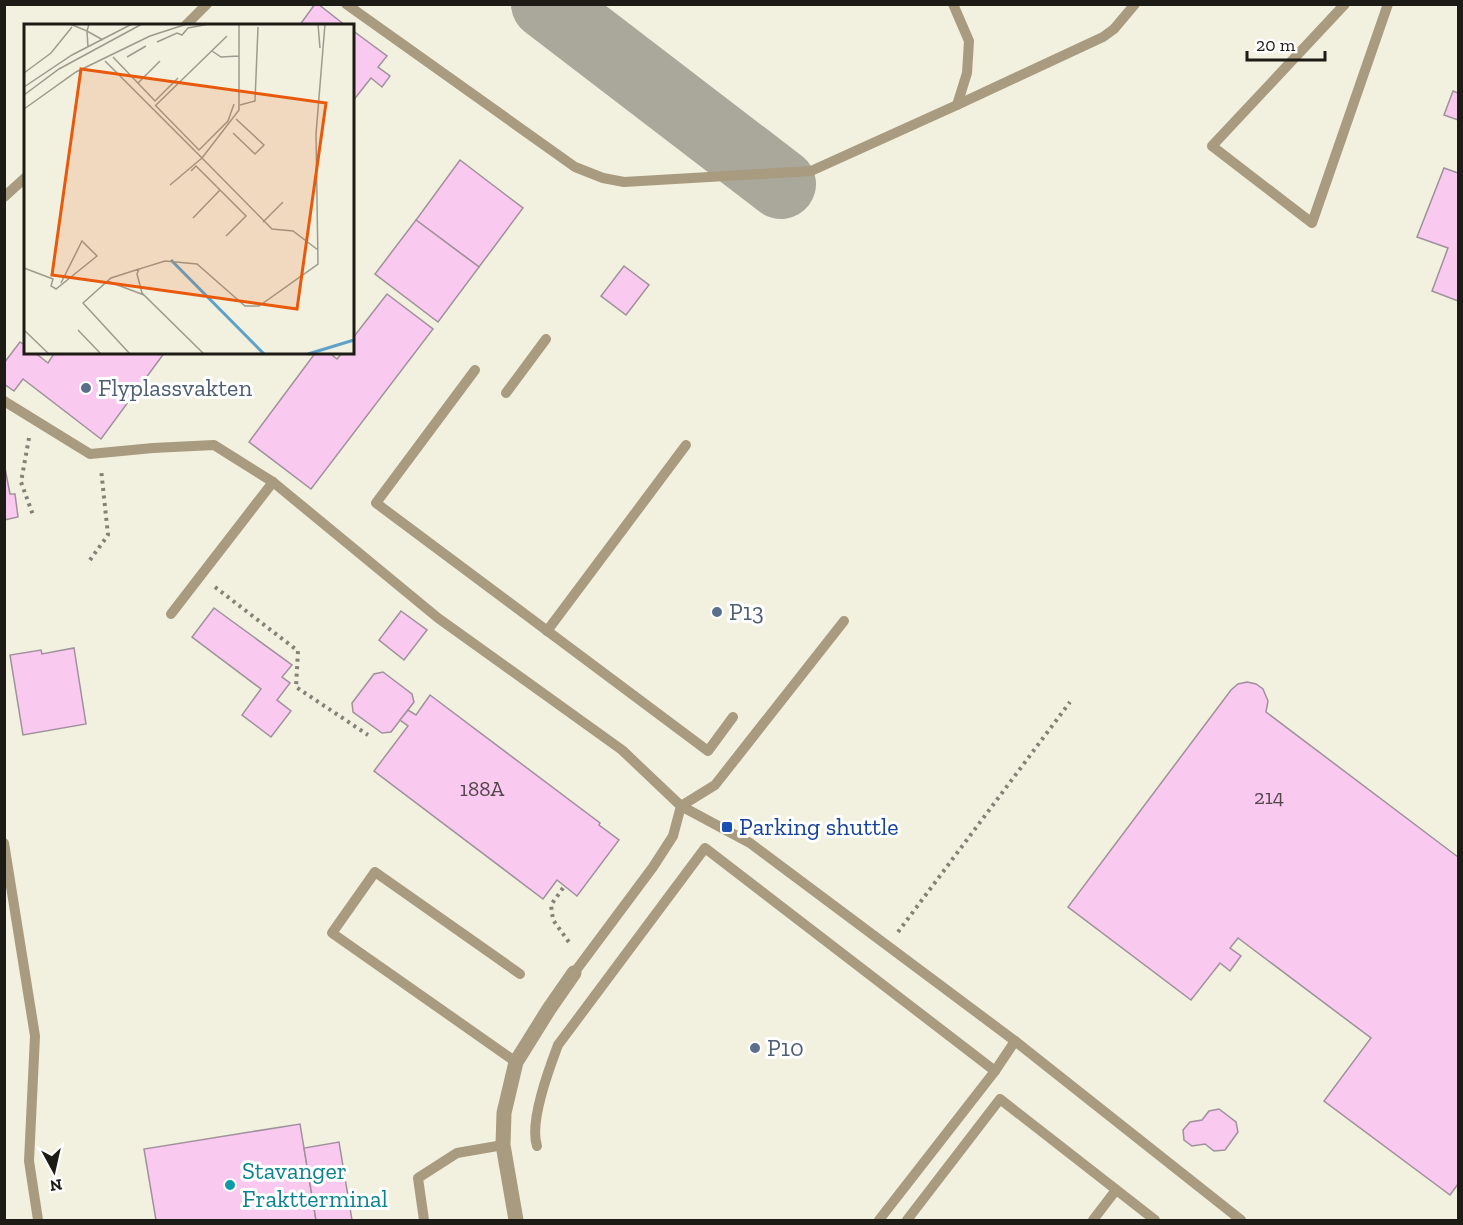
<svg xmlns="http://www.w3.org/2000/svg" width="1463" height="1225" viewBox="0 0 1463 1225" font-family="'Zilla Slab',serif">
<rect width="100%" height="100%" fill="#f2f0df"/>
<g fill="none" stroke-linecap="round" stroke-linejoin="round">
<polyline stroke="#aaa89b" stroke-width="70" points="546,4 781,184"/>
</g>
<g fill="#f9c9f0" stroke="#9f919c" stroke-width="1.5">
<polygon points="315,4 318,4 346,26 299,26"/>
<polygon points="352,30 387,56 378,67 390,76 382,87 371,78 352,102"/>
<polygon points="1453,91 1458,93 1458,120 1444,115"/>
<polygon points="460,160 523,208 479,267 416,220"/>
<polygon points="1444,168 1458,173 1458,301 1432,291 1448,248 1417,237"/>
<polygon points="416,220 479,267 438,322 375,274"/>
<polygon points="624,266 649,285 626,315 601,296"/>
<polygon points="387,294 433,329 311,489 249,442 316,352 328,352 337,359 343,352 352,352 352,339"/>
<polygon points="20,342 26,346 26,352 34,352 48,363 55,352 165,352 101,439 23,379 14,391 4,384 4,363"/>
<polygon points="4,463 10,494 15,494 18,517 4,520"/>
<polygon points="214,608 292,665 282,677 290,683 277,700 291,711 271,737 242,715 261,689 192,637"/>
<polygon points="401,611 427,630 404,660 379,640"/>
<polygon points="74,648 86,724 23,735 10,655 41,650 42,654"/>
<polygon points="383,672 412,694 414,702 391,732 382,733 353,712 352,703 374,674"/>
<polygon points="1247,682 1256,684 1263,689 1268,701 1266,712 1458,857 1458,1184 1450,1195 1324,1101 1371,1038 1238,938 1230,948 1241,956 1230,971 1220,963 1191,1000 1068,907 1231,690 1238,684"/>
<polygon points="430,695 600,823 599,825 619,840 577,896 557,880 543,899 374,771 408,726 400,720 408,710 416,715"/>
<polygon points="1219,1109 1236,1122 1238,1132 1225,1150 1214,1151 1205,1144 1192,1146 1184,1140 1183,1130 1190,1122 1202,1120 1209,1111"/>
<polygon points="300,1124 316,1220 156,1220 144,1149"/>
<polygon points="339,1142 352,1220 316,1220 304,1148"/>
</g>
<g fill="none" stroke-linecap="round" stroke-linejoin="round">
<g stroke="#848277" stroke-width="4" stroke-dasharray="3 4.5" stroke-linecap="butt">
<polyline points="29,438 21,482 33,515"/>
<polyline points="90,560 108,535 101,469"/>
<polyline points="215,587 298,651 296,687 368,735"/>
<polyline points="563,888 551,905 553,920 571,945"/>
<polyline points="898,932 1070,702"/>
</g>
<g stroke="#a89b7f" stroke-width="10">
<polyline points="346,4 575,167 603,178 624,182 811,171 957,105 967,73 969,41 953,4"/>
<polyline points="1345,4 1212,146 1312,223 1388,4"/>
<polyline points="185,26 207,4"/>
<polyline points="957,105 1103,37 1114,29 1135,4"/>
<polyline points="4,197 26,177"/>
<polyline points="475,370 376,503 708,751 733,717"/>
<polyline points="506,393 546,339"/>
<polyline points="4,401 90,454 153,448 214,445 273,482 438,618 622,750 681,806 673,836 653,867 574,973"/>
<polyline points="171,614 273,482"/>
<polyline points="547,631 686,445"/>
<polyline points="681,806 750,843 1015,1041 1241,1220"/>
<polyline points="681,806 715,785 844,621"/>
<polyline points="4,843 35,1036 29,1161 38,1220"/>
<polyline points="516,1062 332,933 375,872 520,974"/>
<path d="M537,1146C529,1122 549,1069 558,1045L705,848L995,1071"/>
<polyline points="424,1220 418,1178 457,1153 503,1145"/>
<polyline points="879,1220 995,1071 1015,1041"/>
<polyline points="907,1220 1000,1099 1155,1220"/>
<polyline points="1093,1220 1116,1190"/>
</g>
<polyline stroke="#a89b7f" stroke-width="15" points="516,1220 503,1145 504,1113 516,1062 549,1009 574,973"/>
</g>
<g fill="#5c6f8a" stroke="#fff" stroke-width="2">
<circle cx="86" cy="388" r="6"/>
<circle cx="717" cy="612" r="6"/>
<circle cx="755" cy="1048" r="6"/>
</g>
<rect fill="#1a4fb4" stroke="#fff" stroke-width="2" x="721" y="821" width="12" height="12" rx="3"/>
<circle fill="#0f9aa8" stroke="#fff" stroke-width="2" cx="230" cy="1185" r="6"/>
<g text-anchor="middle" stroke-width="6" stroke-linejoin="round" paint-order="stroke">
<g font-size="21" fill="#53464c">
<text x="482" y="796">188A</text>
<text x="1269" y="804">214</text>
</g>
<g font-size="24" fill="#4e5e75" stroke="#fff" text-anchor="start">
<text x="98" y="396">Flyplassvakten</text>
<text x="729" y="620">P13</text>
<text x="767" y="1056">P10</text>
</g>
<g font-size="24" fill="#164399" stroke="#fff" text-anchor="start">
<text x="739" y="835">Parking shuttle</text>
</g>
<g font-size="24" fill="#0d838f" stroke="#fff" text-anchor="start">
<text x="242" y="1179">Stavanger<tspan x="242" dy="28">Fraktterminal</tspan></text>
</g>
</g>
<g transform="translate(24 24)">
<rect width="330" height="330" fill="#f2f0df"/>
<path fill="none" stroke="#5ea2cc" stroke-width="3" d="M147,236L240,330M284,330L330,316"/>
<path fill="none" stroke="#9c9b8e" stroke-width="1.5" d="M46,0L63,7L65,0M215,0V86L178,134L248,205L269,207L294,226M294,0L296,24M133,18L153,9L158,11L164,4L185,0M64,23L63,7L79,16M188,27L197,33L215,32M89,33L131,77L154,54M103,33L122,22M81,37L178,134L146,161M0,49L27,29L48,3M114,59L136,37M0,63L48,31L108,0M0,71L35,45L118,0M216,81L231,77L234,3M131,82L203,12M132,82L175,126L204,97L210,80M0,85L52,48L126,12L163,0M209,109L231,130L240,121L212,95M167,147L172,142L222,192L202,212M169,194L196,166M239,198L259,178M0,244L29,255L27,262L32,265L73,232L58,217L37,259M83,257L120,271M0,306L25,330M54,306L77,330M106,330L59,279L87,254L115,245M180,330L118,269L113,250L115,245L141,237L173,240L221,282H235L294,240L292,110L301,0"/>
<path fill="#e8590c" fill-opacity="0.15" stroke="#e8590c" stroke-width="3" d="M57,45L302,79L273,285L28,251Z"/>
<rect width="330" height="330" fill="none" stroke="#1c1b15" stroke-width="3"/>
</g>
<rect width="1463" height="1225" fill="none" stroke="#1c1b15" stroke-width="12"/>
<g transform="translate(54 1171) rotate(172)" stroke="#ffffff" stroke-width="4.5" paint-order="stroke">
<path d="M0-4.5L10 22L0 15L-10 22Z" fill="#1c1b15"/>
<text y="-9" font-size="16" font-weight="bold" text-anchor="middle" fill="#1c1b15">N</text>
</g>
<path d="M1247 51v9h78v-9" fill="none" stroke="#1c1b15" stroke-width="3"/>
<text x="1256" y="51" font-size="18" fill="#1c1b15" stroke="#ffffff" stroke-width="4.5" paint-order="stroke">20 m</text>
</svg>
